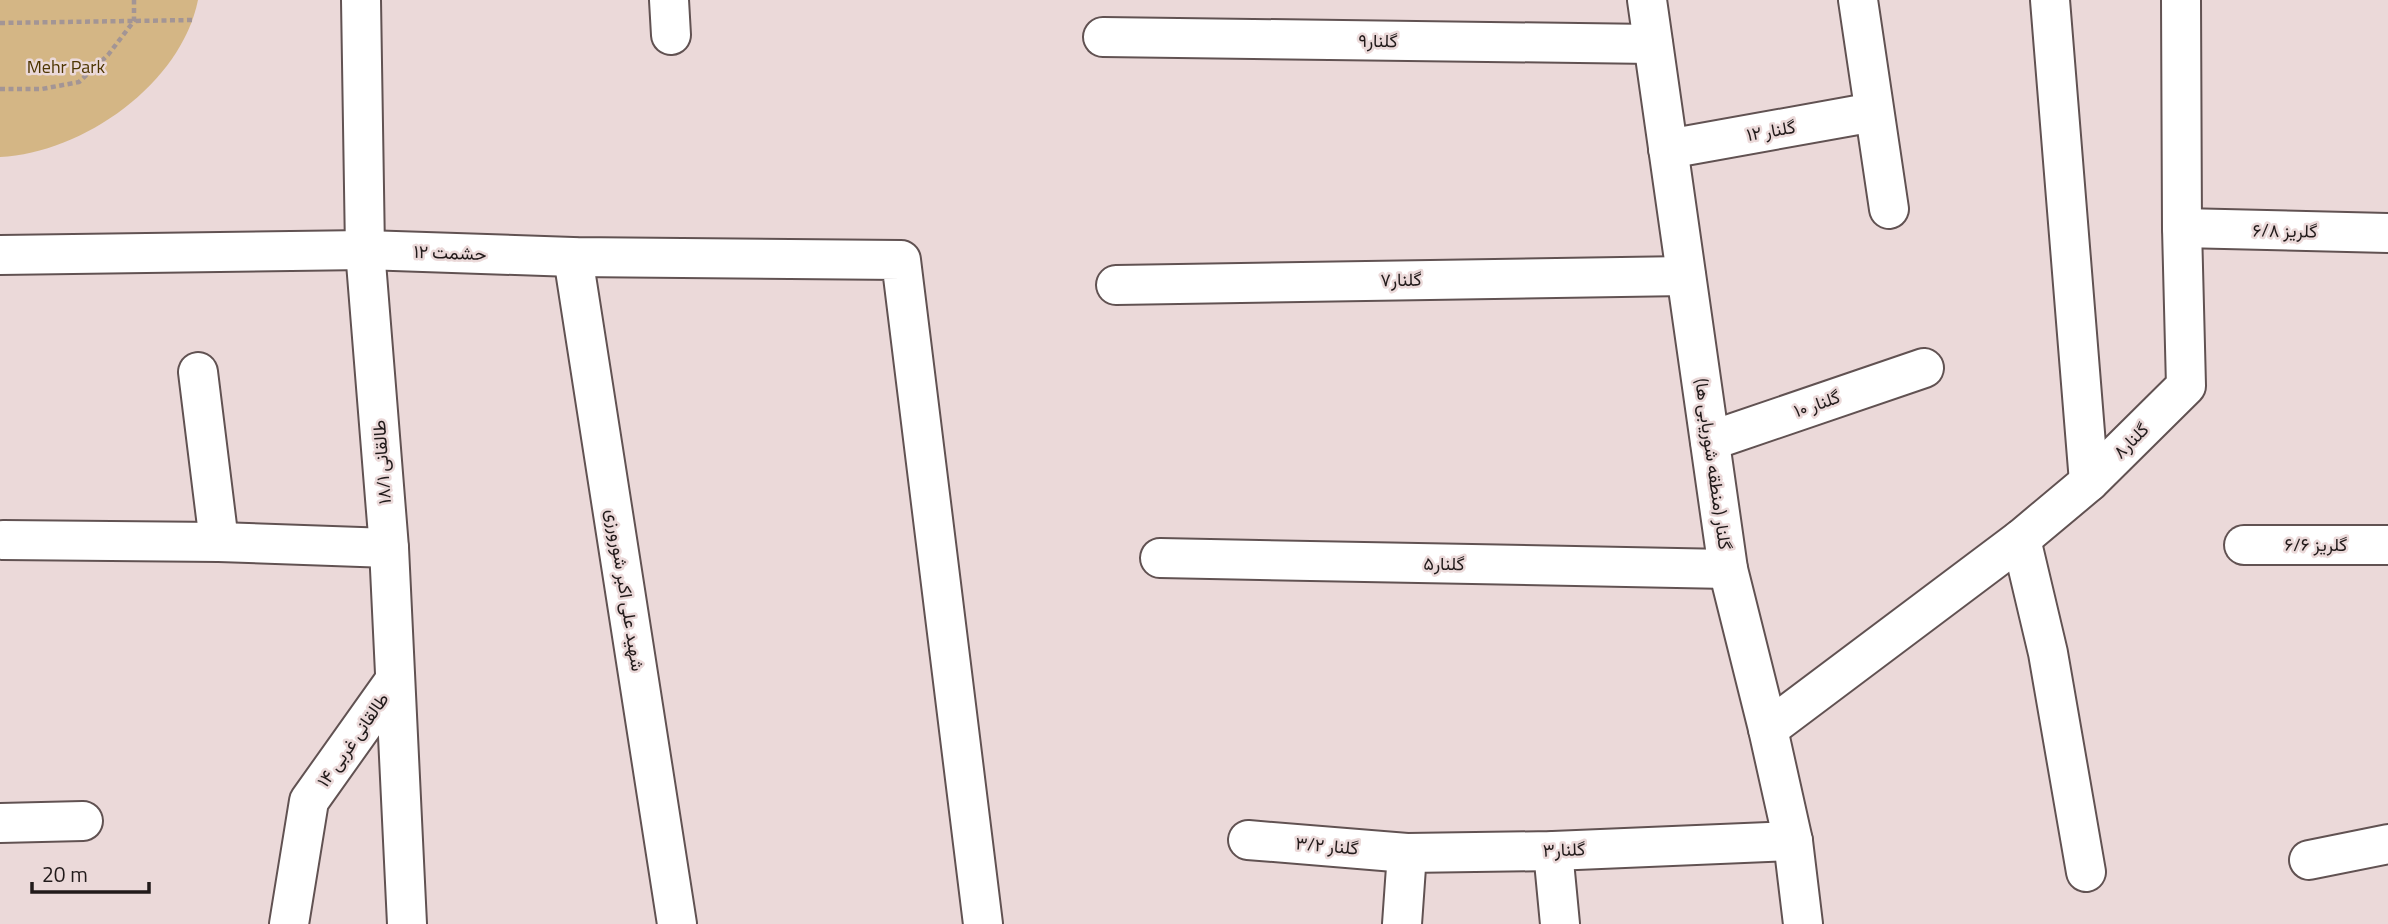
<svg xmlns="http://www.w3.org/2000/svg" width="2388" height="924" viewBox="0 0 2388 924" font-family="'Titillium Web',Vazirmatn,sans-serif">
<rect width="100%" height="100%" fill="#ebd9d9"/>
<path fill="#d4b685" d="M0,0H198C181,84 83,153 0,157Z"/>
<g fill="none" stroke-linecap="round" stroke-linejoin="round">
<g stroke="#615252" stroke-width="42">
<g id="minor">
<polyline points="361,0 365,250 389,548 407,924"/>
<polyline points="669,0 671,35"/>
<polyline points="1647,0 1728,569 1768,729 1793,841 1803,924"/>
<polyline points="1858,0 1889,209"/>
<polyline points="2050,0 2089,482"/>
<polyline points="1103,37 1653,44"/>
<polyline points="1668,149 1874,112"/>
<polyline points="2182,228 2388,233"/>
<polyline points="0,255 365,250 573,257 901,260 983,924"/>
<polyline points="573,257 677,924"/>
<polyline points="1116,285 1686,276"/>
<polyline points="198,372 219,542"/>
<polyline points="1710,441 1924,368"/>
<polyline points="2021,539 2048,653 2086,872"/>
<polyline points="3,540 219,542 389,548"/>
<polyline points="2244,545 2388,545"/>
<polyline points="1160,558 1728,569"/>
<polyline points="1768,729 2021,539 2089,482 2186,386 2182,228 2181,0"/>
<polyline points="0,823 83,821"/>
<polyline points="1248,840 1407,853"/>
<polyline points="1553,851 1560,924"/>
<polyline points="2309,860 2388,844"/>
<polyline points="289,924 309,801 395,680"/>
<polyline points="1402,924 1407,853 1553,851 1793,841"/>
</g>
</g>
<g stroke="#a39595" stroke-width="4.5" stroke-dasharray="5 3.5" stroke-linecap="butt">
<polyline points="0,23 194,20"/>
<polyline points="0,89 42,89 79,82 108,55 134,21 134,0"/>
</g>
<use href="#minor" stroke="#fff" stroke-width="38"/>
</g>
<g text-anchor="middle" stroke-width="5" stroke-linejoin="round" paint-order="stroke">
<g font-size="18" fill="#211a1a" stroke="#ebd9d9">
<text transform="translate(1378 41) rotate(1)" y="6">گلنار۹</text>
<text transform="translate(1771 131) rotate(-10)" y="6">گلنار ۱۲</text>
<text transform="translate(2285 231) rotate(1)" y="6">گلریز ۶/۸</text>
<text transform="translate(450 253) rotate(2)" y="6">حشمت ۱۲</text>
<text transform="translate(1401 280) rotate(-1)" y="6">گلنار۷</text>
<text transform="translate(1817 404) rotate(-19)" y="6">گلنار ۱۰</text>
<text transform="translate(2131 441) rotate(-45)" y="6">گلنار۸</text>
<text transform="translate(382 462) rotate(-94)" y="6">طالقانی ۱۸/۱</text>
<text transform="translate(1713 464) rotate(82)" y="6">گلنار (منطقه شوریابی ها)</text>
<text x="2316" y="551">گلریز ۶/۶</text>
<text transform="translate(1444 564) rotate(1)" y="6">گلنار۵</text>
<text transform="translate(625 590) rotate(81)" y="6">شهید علی اکبر شورورزی</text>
<text transform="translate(353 740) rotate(-55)" y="6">طالقانی غربی ۱۴</text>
<text transform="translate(1327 846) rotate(5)" y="6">گلنار ۳/۲</text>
<text transform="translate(1564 850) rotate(-2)" y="6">گلنار۳</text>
</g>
<g font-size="18" fill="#4d3501" stroke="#ebd9d9">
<text x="66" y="73">Mehr Park</text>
</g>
</g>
<path d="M32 882v10h117v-10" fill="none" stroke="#211a1a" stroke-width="3.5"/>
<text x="42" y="882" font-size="21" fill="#211a1a" stroke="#ebd9d9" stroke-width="5" paint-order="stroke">20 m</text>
</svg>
